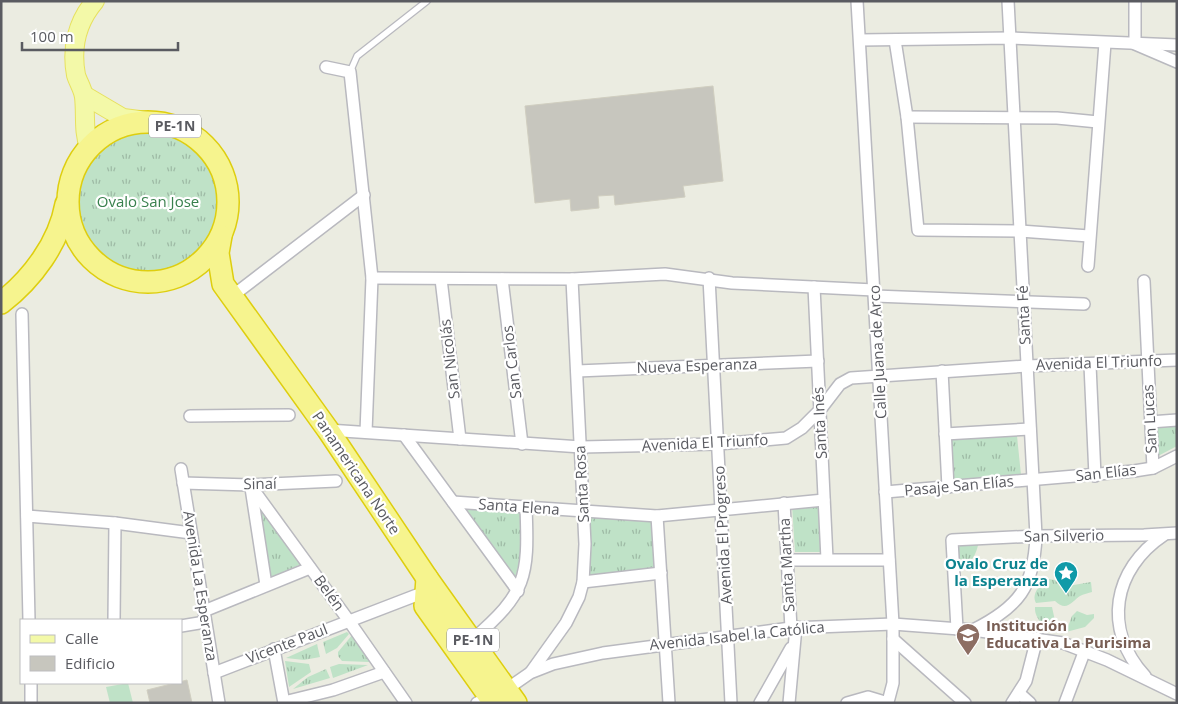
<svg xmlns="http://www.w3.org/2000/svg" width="1178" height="704" viewBox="0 0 1178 704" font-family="'Open Sans',sans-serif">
<defs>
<pattern id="grass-tufts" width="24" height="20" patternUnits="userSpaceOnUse" patternTransform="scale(1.25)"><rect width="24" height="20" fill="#bfe2c7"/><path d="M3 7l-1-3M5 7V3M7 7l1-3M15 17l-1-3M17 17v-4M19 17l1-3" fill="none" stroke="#9ebaa5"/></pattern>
</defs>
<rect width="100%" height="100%" fill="#ebece1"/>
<g fill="url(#grass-tufts)">
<circle cx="148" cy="202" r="76"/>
<polygon points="1177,423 1177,446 1158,456 1156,424"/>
<polygon points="1017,436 1021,475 957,481 953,479 950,442 952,439"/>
<polygon points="258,500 301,564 269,579"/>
<polygon points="820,503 823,552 795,552 792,505"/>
<polygon points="461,507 521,511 522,551 515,579"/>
<polygon points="589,514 653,517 657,570 588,579"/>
<path d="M979,541C976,555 972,565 957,567V549L961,545Z"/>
<path d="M1048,579L1055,580L1062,587L1091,582L1092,592C1089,593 1083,594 1080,596C1073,600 1067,613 1055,601L1036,603C1031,594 1040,584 1048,579Z"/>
<path d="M1035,607H1052L1057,630C1045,630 1034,618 1035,607Z"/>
<polygon points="1077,611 1087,615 1094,614 1094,618 1085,627 1066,632 1072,616"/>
<polygon points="347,632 349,634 337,648 326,654 323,642"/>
<polygon points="353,634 369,661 369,662 342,661 338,656 338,652"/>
<polygon points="317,644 320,657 304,660 286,658"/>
<polygon points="285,661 309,664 311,672 289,687"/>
<polygon points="339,664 368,665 333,678 330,667"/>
<polygon points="326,669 330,678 293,689 308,677"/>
</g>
<polygon fill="#bfe2c7" points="128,683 133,703 110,703 106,687"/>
<g fill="#c7c6be" stroke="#d0cec0">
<polygon points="713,86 723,181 683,186 685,197 615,205 614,195 598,196 599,208 571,211 570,199 535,203 525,106"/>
<polygon points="187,680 192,703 150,703 147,690"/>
</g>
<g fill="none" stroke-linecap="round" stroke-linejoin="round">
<g stroke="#b9b9bf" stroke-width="8">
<polyline id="lane" points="350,72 357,56 427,1"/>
</g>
<g stroke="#b9b9bf" stroke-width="14">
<g id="street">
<polyline points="857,1 893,624 893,683 888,702"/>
<polyline points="1135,1 1135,44 1177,62"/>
<polyline points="860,40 1010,38 1177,45"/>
<polyline points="895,40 907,117 918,230 1020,231 1089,236"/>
<polyline points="326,67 350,72 372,278 366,432"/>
<polyline points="907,117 1057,118 1098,122"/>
<polyline points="1088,266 1105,43"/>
<polyline points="372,278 572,279 665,274 732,283 874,290"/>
<polyline points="709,278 731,703"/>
<polyline points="441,279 460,439"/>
<polyline points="502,279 522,444"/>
<polyline points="1144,281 1153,468"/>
<polyline points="814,287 827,559"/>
<polyline points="875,296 1084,304"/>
<polyline points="231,297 364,195"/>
<polyline points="22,314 29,620"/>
<polyline points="1090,365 1095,476"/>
<polyline points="577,371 818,361"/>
<polyline points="942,371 948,487"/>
<polyline points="190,416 289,415"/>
<polyline points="1150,422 1177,420"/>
<polyline points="328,430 581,447 718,444 786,438 802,428 820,410 840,384 851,378 1027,366 1177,360"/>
<polyline points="945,434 1030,429"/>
<polyline points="404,435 518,591"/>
<polyline points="181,469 219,703"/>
<polyline points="183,483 250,485 336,481"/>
<polyline points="250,485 349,621 406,703"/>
<polyline points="251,488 266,585"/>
<polyline points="885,492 1134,471 1153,468 1177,456"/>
<polyline points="453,502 657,516 824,500"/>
<polyline points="784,503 791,628"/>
<polyline points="27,516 115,523 191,533"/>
<polyline points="657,516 669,703"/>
<polyline points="787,560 889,560"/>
<polyline points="583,582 661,573"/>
<polyline points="204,611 310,568"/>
<polyline points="114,620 115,523"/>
<polyline points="181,626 205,622"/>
<polyline points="957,629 952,540 1036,536 1144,535 1177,533"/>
<path d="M973,630C1019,607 1034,587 1036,536L1008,1"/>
<path d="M473,639C526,593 529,578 526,508"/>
<polyline points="893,639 965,703"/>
<polyline points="274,649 284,703"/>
<polyline points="531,672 566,623 579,597 583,582 585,544 572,279"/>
<polyline points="214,673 417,595"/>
<path d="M1145,676C1102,629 1113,569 1164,535"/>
<polyline points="31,683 31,703"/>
<polyline points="1020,694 1030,703"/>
<polyline points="284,702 333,690 384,672"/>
<polyline points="477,703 507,689 530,673 553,664 603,653 791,628 893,624 973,630 1063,643 1107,660 1177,694"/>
<polyline points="760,703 791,648"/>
<polyline points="789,703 796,627"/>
<polyline points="847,703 868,697 888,703"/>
<polyline points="1012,703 1026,681 1037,638"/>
<polyline points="1065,703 1085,650"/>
</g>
</g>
<g stroke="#e7e15e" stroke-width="20">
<g id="primary">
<polyline points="84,95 123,118 147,121"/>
<path d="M89,147C83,132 86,113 84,97C83,89 78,82 76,75C71,48 77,22 95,1"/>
</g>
</g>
<g stroke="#dece0f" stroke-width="24">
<g id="highway">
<circle cx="148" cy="202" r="80"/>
<polyline points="221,236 218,253 223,284 328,430 427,578 516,703"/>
<path d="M1,303C32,279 59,243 66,204"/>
<polyline points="427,578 425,606 494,703"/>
</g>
</g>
<use href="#lane" stroke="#fff" stroke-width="5.5"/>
<use href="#street" stroke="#fff" stroke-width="11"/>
<use href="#primary" stroke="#f3f9a8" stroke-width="18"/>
<use href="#highway" stroke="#f6f48e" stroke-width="21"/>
</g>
<defs>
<g id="sight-pin" transform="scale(1.25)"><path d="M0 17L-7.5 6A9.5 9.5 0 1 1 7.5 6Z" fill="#0f9aa8" stroke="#fff"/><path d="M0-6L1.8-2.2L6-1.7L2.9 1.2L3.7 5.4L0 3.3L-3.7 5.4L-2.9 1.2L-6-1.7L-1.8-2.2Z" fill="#fff"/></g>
<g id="school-pin" transform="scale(1.25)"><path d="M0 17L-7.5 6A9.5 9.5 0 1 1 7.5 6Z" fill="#8d6e63" stroke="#fff"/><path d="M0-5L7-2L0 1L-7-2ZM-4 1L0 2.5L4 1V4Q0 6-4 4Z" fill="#fff"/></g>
</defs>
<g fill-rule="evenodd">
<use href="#sight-pin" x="1066" y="573"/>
<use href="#school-pin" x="968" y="635"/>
</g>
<g text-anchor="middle" stroke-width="4.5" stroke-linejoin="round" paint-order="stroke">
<g fill="#fff" stroke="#8c8c90" stroke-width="1">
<rect x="149" y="114.5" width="52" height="23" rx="4"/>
<rect x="447" y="628.5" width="52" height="23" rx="4"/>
</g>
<g font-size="14" font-weight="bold" fill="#5a5b61">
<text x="175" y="131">PE-1N</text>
<text x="473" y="645">PE-1N</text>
</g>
<g font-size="15" fill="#39804d" stroke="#fff">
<text x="148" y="207">Ovalo San Jose</text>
</g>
<g font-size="15" fill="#5a5b61" stroke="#fff">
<text transform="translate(1024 315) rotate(-93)" y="5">Santa Fé</text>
<text transform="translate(878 352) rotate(-93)" y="5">Calle Juana de Arco</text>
<text transform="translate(450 359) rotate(-97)" y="5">San Nicolás</text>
<text transform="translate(512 362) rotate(-97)" y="5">San Carlos</text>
<text transform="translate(1099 363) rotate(-2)" y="5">Avenida El Triunfo</text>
<text transform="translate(697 366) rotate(-2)" y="5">Nueva Esperanza</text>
<text transform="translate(1150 419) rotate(-93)" y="5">San Lucas</text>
<text transform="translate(820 423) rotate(-93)" y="5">Santa Inés</text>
<text transform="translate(705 443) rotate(-3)" y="5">Avenida El Triunfo</text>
<text transform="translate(356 473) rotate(56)" y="5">Panamericana Norte</text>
<text transform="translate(1106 473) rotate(-6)" y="5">San Elías</text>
<text transform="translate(260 484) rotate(-1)" y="5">Sinaí</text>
<text transform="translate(582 484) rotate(-93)" y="5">Santa Rosa</text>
<text transform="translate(959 486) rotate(-5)" y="5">Pasaje San Elías</text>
<text transform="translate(519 507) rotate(4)" y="5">Santa Elena</text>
<text transform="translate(723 535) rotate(-93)" y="5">Avenida El Progreso</text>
<text transform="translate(1064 536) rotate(-1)" y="5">San Silverio</text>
<text transform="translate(787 565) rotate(-93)" y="5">Santa Martha</text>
<text transform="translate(200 586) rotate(81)" y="5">Avenida La Esperanza</text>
<text transform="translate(329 593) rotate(54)" y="5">Belén</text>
<text transform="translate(737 636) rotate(-6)" y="5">Avenida Isabel la Católica</text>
<text transform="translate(287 644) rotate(-21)" y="5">Vicente Paul</text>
</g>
<g font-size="15" font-weight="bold" fill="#0d838f" stroke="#fff" text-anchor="end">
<text x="1048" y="569">Ovalo Cruz de<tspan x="1048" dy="17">la Esperanza</tspan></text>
</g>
<g font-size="15" font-weight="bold" fill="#785e54" stroke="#fff" text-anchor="start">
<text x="986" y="631">Institución<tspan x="986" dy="17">Educativa La Purisima</tspan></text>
</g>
</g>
<rect width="1178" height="704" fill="none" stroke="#5a5b61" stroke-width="5"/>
<rect x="20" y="619" width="162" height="65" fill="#ffffff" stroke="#bdbdc0"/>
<rect x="30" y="635" width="25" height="8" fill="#f3f9a8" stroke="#bdbdc0"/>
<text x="65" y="644" font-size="15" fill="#5a5b61">Calle</text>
<rect x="30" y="656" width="25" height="15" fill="#c7c6be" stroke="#bdbdc0"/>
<text x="65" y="669" font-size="15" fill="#5a5b61">Edificio</text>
<path d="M22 42v8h156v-8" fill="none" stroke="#5a5b61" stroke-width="2.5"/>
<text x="30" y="42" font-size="15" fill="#5a5b61" stroke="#ffffff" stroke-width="4" paint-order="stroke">100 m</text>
</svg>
